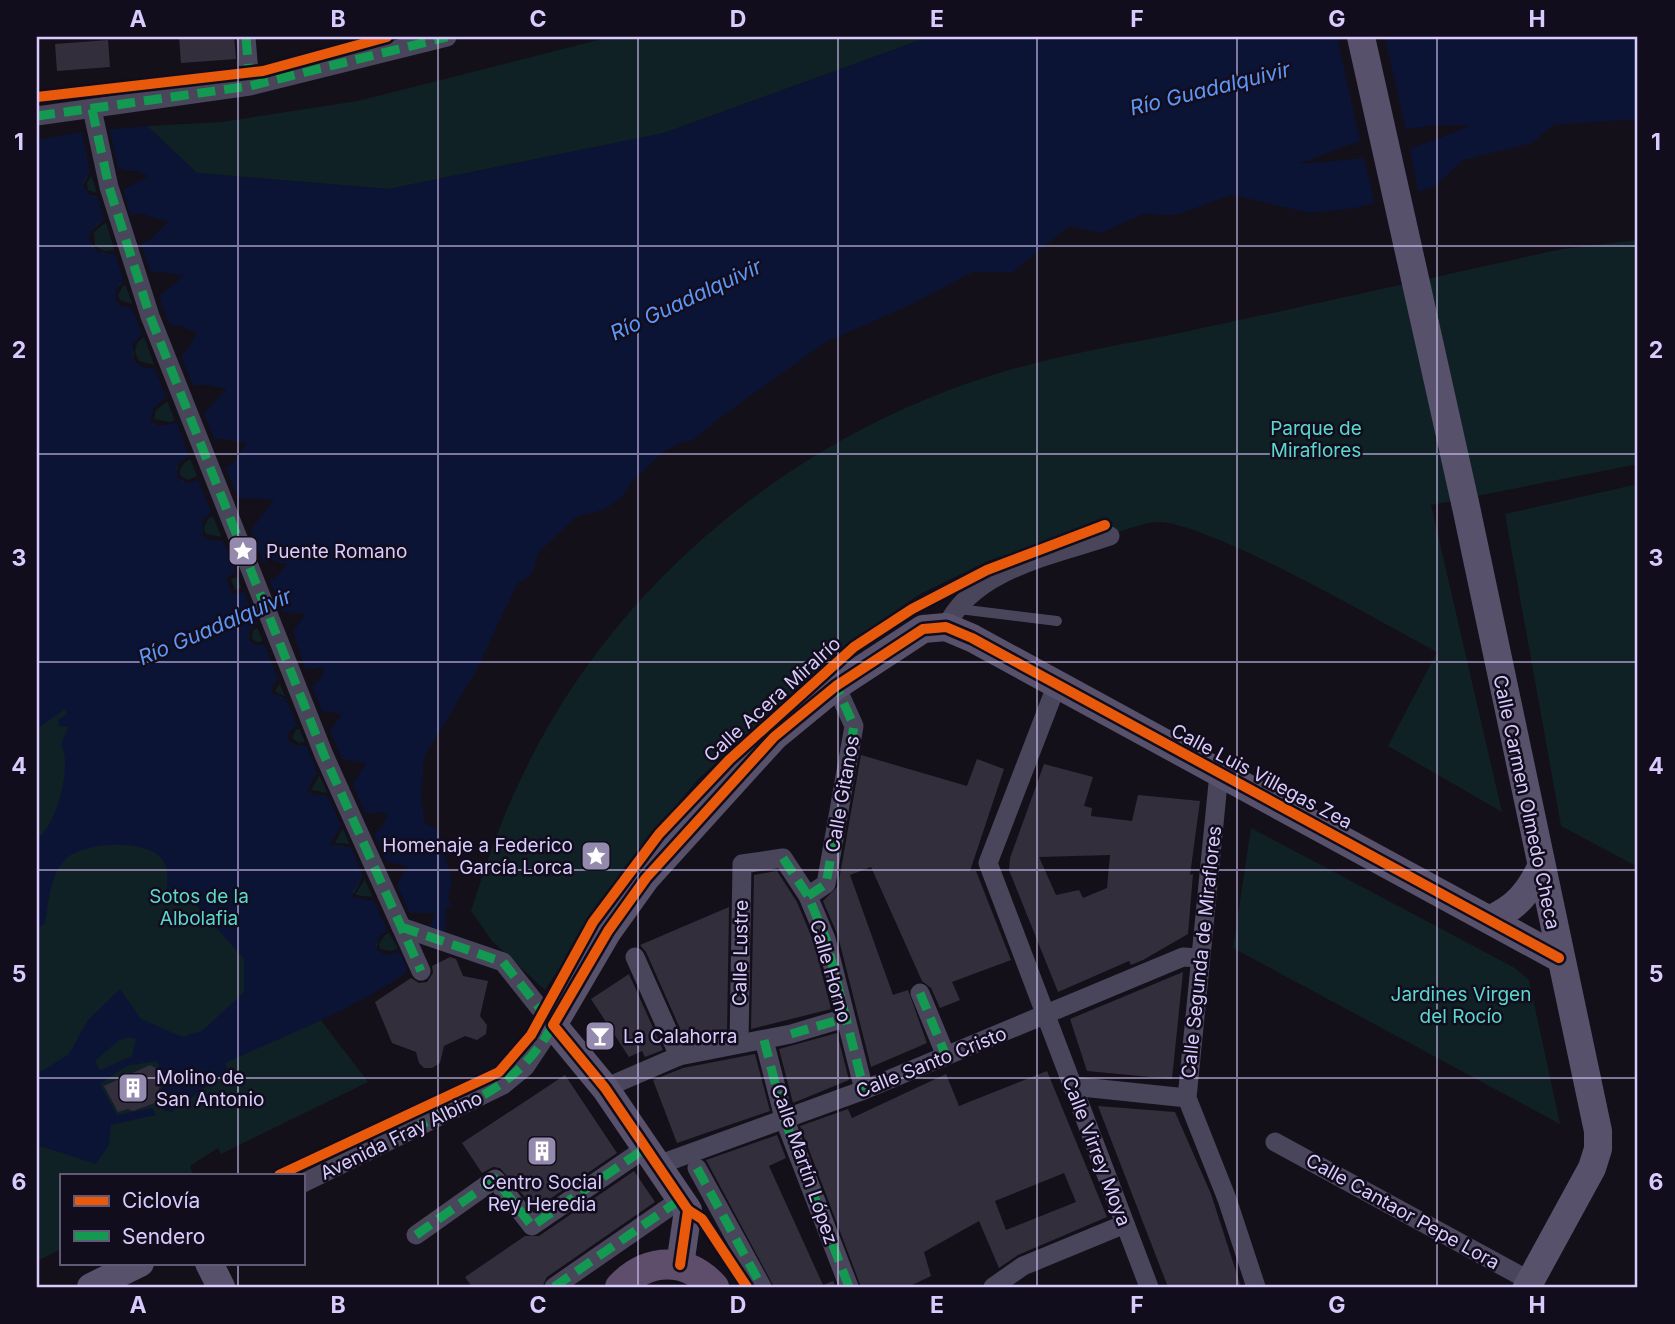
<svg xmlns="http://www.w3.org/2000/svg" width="1675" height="1324" viewBox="0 0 1675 1324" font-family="Inter,sans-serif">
<rect width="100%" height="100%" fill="#13101a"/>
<g fill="#102125">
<polygon points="610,37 929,37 664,133 389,189 197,173 147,126 222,122 358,101"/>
<polygon points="82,132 90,171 124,281 166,398 278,680 387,930 400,951 374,993 320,1019 368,1082 221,1154 218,1148 190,1166 193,1175 61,1175 61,1249 37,1261 37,140"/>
<path d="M1638,240V464L1431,505L1502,812L1388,746L1437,652C1386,625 1203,518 1155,522C1142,523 1127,530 1114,533L1108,522L990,560L920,594L862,634L698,779L625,868L545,990L492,941L471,911C485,868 499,824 519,783C608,588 790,438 993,375C1062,353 1136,343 1207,327C1325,302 1443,275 1562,249Z"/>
<polygon points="1638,484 1638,867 1561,826 1505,514"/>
<polygon points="1251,828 1515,968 1529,980 1560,1124 1233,948"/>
</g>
<path fill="#0c1435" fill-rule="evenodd" d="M929,37H1638V119L1553,125L1532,143L1463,160L1434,187L1355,208L1310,213L1232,195L1175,215L1143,214L1101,233L1069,226L1013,272H973L910,305L824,343L721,417L693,440L683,441L662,453L634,479L620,499L605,509L576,517L538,553L532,574L517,584L476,671L424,757L421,799L425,824L437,829L452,881L448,897L451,907H446C445,914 447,926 444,933C419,986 278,1038 225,1063L228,1070L172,1112L164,1110L159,1104L160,1092L168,1077L164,1078L157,1061L126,1066L100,1084L117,1115L152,1108L156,1115L111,1125L109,1145L96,1164L43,1147L37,1148V1074L69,1054L88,1020L120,989L141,1019L183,1037L203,1030L244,992V959L189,897L166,896C167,884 170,869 162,859C145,839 88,842 68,857C50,872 49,901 45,923L37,929V839C56,826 73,765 61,745L68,727L59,726L58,720L67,714L65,709L37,729V140L82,132L147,126L197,173L389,189L664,133ZM1469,126C1417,150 1365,159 1309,163C1345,141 1428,119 1469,126ZM90,171H136L148,176L95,197L86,192L83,182ZM141,214L168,222L150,240L104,254L92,248L91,231L99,223ZM160,271L182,276C168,289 134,322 116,300L119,284ZM179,325L197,333L188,349L150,369L134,361L132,353L142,334ZM204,384L226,389L204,412L157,426L153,424L152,412L166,398ZM222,439L247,443L232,464L183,482L176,469L178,463L215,440ZM238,498L273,500L251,528L217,541L203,536L202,521ZM271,560L287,564L277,577L234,595L226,577ZM283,613L305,614L293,631L255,645L248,637L252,627ZM320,667L324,670C319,688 296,692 281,699L272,687L278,680ZM330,711L341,715L330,730L298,747L287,736L298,725ZM342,760L366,764L352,784L324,797L308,791L317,773ZM377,812L388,814C374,833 357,853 331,845L341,825ZM387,862L407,866C396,886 373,912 352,892L363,876ZM410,914H435L420,941L385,955L375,946L383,933ZM129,1037L136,1039L132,1056L100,1070L95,1061L118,1041Z"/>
<g fill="#13101a" fill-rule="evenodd">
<path d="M1337,37H1385L1406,130L1471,125L1410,149L1419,194L1375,206L1364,158L1298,164L1360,141ZM1453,130L1387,151L1318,159L1383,138Z"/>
<path d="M109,126L118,168L149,176L123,190L131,215L141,214L168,222L141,245L151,272L183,276L159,297L169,324L197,333L181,357L193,385L227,389L204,413L215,440L247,443L226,468L238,498L274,500L251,529L263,562L287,564L270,581L283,612L305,614L293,631L305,668L324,670L321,678L312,687L323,712L341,715L330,731L342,759L366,763L353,784L365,813L388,814L382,827L374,834L387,862L408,866L397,885L410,913H435L430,926L447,934L409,975L400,952L385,955L376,949L379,937L387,930L374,901L352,897L363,876L351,847L330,845L341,825L328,796L313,795L307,790L317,773L306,745L296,746L288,740V733L297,725L286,699L272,693V687L278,679L265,645H255L249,639V631L257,623L244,591L233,595L226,577L236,572L223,541L209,540L203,536L202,521L211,512L198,480L188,483L177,477L178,463L189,456L177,423L157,426L151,421L153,409L166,397L155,369L142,367L134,361L133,344L142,334L132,308L121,306L116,300V289L124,281L115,254L97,252L89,239L91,231L104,220L98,197L88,194L83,186L90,171L82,132ZM118,172L141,177L97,193L88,190L87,183L92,175ZM141,218L162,224L148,237L114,250L104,251L95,246L94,232L105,223ZM160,274L176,278L157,294L132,304L120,300L118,295L123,286ZM169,328L192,334L179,353L154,365L139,361L135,352L137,343L144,337ZM204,387L220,390L202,409L170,422L154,419L156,410L168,401L193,388ZM222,443L242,446L224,465L188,480L180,475V470L185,462ZM239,501L268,503L249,525L222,537L206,534L204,528L208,519ZM271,564L282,566L269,578L235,590L231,579ZM284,616L300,617L291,628L263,641L256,642L252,638L253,630ZM315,670L320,673L310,683L284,696L275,691L280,683ZM334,715L337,717L333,724L304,742L299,743L292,738L296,730L324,716ZM343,763L361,765L350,781L327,793L311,790L319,776ZM366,816H383L372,831L349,844L335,843L343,828ZM395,865L403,868L395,882L373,897L355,895L365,879ZM419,915L430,916L417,938L392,951L380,949L379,944L385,935Z"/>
</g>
<g fill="#322e3c" fill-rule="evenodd">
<polygon points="179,37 234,37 236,59 181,63"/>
<polygon points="108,40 110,67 57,71 55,44"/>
<polygon points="861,755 967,786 977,759 1004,769 970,871 976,871 1011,960 952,982 960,1000 940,1008 931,988 922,981 871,867 850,875 893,995 908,990 927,1043 871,1067 838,936 823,901 838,886"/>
<path d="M1044,764L1093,777L1084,806L1092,808L1091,816L1132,821L1138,795L1200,801L1190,875L1193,874L1188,934L1143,960L1131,965L1129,961L1058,992L1009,870L1010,858ZM1110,855L1107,888L1083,898L1079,890L1056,895L1039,857Z"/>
<polygon points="777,871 797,902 814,943 831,1009 751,1029 754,875"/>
<polygon points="729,907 727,1034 686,1042 646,952 640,945"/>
<polygon points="450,957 456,959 463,976 488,981 480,1016 487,1025 486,1034 477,1040 465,1036 444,1046 440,1063 432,1068 424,1068 419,1063 416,1052 392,1043 375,1002 411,978 419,983 427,982 433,973 432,966"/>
<polygon points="1183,972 1172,1079 1087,1071 1070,1019"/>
<polygon points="629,974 663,1050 645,1057 642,1051 629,1057 591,999"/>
<polygon points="837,1033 849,1080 793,1103 779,1049"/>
<polygon points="755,1054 770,1111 677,1143 653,1080 683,1068"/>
<polygon points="150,1065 159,1070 163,1079 158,1091 160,1101 133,1111 128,1109 118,1112 104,1086"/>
<path d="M1047,1071L1107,1217L1018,1255L999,1268L979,1221L924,1252L931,1276L908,1287H861L800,1126L848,1109L852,1118L946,1074L959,1106ZM1064,1173L1076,1202L1006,1230L995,1201Z"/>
<polygon points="565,1075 617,1153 535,1209 500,1168 493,1167 482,1173 462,1143"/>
<polygon points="1098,1106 1175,1112 1211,1194 1241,1287 1168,1287"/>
<polygon points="777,1135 786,1158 769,1166 823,1285 833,1281 836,1287 774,1287 706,1160"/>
<polygon points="634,1171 655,1202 547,1277 542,1287 472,1287 465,1277 525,1236 539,1236"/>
</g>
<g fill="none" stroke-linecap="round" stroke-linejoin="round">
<polyline stroke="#49455a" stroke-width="10" points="959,609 1057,621"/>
<g stroke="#49455a" stroke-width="19">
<polyline points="246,37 249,73"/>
<polyline points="92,109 109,187 150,316 324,755 421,971"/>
<polyline points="37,116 250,86 447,37"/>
<path d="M946,627C973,569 1054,555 1110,536"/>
<polyline points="1057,684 988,863 1149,1287"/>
<polyline points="1219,773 1187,1098 1227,1199 1256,1287"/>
<polyline points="808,896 826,884 854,726 836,686"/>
<polyline points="635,957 679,1056"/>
<polyline points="920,993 946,1056"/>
<polyline points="764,1040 784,1118 849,1287"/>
<polyline points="739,1043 742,864 783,858 808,896 826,939 864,1090"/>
<polyline points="1072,1086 1187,1098"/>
<polyline points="605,1088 679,1056 791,1034 845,1018"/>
<polyline points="1275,1142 1530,1281"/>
<polyline points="658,1165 864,1090 1183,957 1200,958"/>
<polyline points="697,1168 762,1287"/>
<polyline points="303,1183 503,1085 525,1067 553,1025 503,962 401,927"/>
<polyline points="416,1235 495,1179 532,1226 647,1147"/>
<polyline points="554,1287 681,1199"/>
<polyline points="993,1287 1023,1266 1125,1224"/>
</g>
<g stroke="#57516c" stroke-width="28">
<polyline points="1361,37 1466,507 1598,1131 1598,1149 1592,1168 1527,1287"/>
<path d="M1490,919C1516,908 1529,892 1541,867"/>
<polyline points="209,1263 221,1287"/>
<polyline points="680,1265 688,1210 605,1088 553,1025 608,931 646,878 774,737 836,686 923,629 946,627 972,638 1559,958"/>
<polyline points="91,1287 140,1263"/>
</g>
<path stroke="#5e4e6c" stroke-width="30" d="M620,1287C648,1257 687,1257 714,1287"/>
<g stroke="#139951" stroke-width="9" stroke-dasharray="18 9" stroke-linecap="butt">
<polyline points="246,37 249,73"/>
<polyline points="92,109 109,187 150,316 324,755 421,971"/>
<polyline points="37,116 250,86 447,37"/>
<polyline points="783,858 808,896 826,939 864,1090"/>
<polyline points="808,896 826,884 854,726 836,686"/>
<path d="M401,927L503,962L553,1025C515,1092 467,1102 401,1134"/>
<polyline points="920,993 946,1056"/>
<polyline points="791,1034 845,1018"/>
<polyline points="764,1040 784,1118 849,1287"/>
<polyline points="697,1168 762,1287"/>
<polyline points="416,1235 495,1179 532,1226 647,1147"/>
<polyline points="554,1287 681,1199"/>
</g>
<g stroke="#120d1d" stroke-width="15">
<g id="cycleway">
<polyline points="37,97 263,71 387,37"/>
<polyline points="279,1175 499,1072 531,1035 593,922 659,834 729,760 854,647 912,609 987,570 1105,525"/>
<polyline points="688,1210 702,1219 747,1287"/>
<polyline points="680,1265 688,1210 605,1088 553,1025 608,931 646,878 774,737 836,686 923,629 946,627 972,638 1559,958"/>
</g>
</g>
<use href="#cycleway" stroke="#e8590c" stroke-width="10"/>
</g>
<path fill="none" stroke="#d9cbfd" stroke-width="2" stroke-opacity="0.55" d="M238,37V1175M438,37V1287M638,37V1287M838,37V1287M1037,37V1287M1237,37V1287M1437,37V1287M37,246H1638M37,454H1638M37,662H1638M37,870H1638M37,1078H1638M238,1263V1287"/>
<defs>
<g id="sight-square" transform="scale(1.575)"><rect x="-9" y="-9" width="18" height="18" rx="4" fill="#948aae" stroke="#120d1d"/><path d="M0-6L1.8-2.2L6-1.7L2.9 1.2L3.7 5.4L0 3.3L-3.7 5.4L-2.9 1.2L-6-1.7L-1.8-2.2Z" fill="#fff"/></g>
<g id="bar-square" transform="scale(1.575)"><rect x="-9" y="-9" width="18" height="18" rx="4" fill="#948aae" stroke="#120d1d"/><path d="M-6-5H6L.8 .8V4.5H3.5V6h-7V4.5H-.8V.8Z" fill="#fff"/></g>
<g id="building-square" transform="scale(1.575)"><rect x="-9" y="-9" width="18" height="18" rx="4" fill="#948aae" stroke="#120d1d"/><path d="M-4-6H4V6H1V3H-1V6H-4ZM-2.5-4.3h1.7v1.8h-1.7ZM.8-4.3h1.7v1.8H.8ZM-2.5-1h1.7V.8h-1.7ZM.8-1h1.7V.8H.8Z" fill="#fff"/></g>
</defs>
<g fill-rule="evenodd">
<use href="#sight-square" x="243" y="551"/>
<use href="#sight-square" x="596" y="856"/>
<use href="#bar-square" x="600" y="1036"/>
<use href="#building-square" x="133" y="1088"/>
<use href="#building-square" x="542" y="1151"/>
</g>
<g text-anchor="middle" stroke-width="5" stroke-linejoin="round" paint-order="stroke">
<g font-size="19" fill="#5bd8ce" stroke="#120d1d">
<text x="1316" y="435">Parque de<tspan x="1316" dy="22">Miraflores</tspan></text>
<text x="199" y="903">Sotos de la<tspan x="199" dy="22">Albolafia</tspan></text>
<text x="1461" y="1001">Jardines Virgen<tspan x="1461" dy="22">del Rocío</tspan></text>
</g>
<g font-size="19" fill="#d9cbfd" stroke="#120d1d" text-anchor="start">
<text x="266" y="558">Puente Romano</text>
<text x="573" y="852" text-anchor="end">Homenaje a Federico<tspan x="573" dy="22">García Lorca</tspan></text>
<text x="623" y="1043">La Calahorra</text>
<text x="156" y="1084">Molino de<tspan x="156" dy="22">San Antonio</tspan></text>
<text x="542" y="1189" text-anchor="middle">Centro Social<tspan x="542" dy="22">Rey Heredia</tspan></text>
</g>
<g font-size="19" fill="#d9cbfd" stroke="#120d1d">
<text transform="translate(772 699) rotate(-42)" y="7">Calle Acera Miralrío</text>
<text transform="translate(1262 776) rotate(28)" y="7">Calle Luis Villegas Zea</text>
<text transform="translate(842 794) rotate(-80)" y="7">Calle Gitanos</text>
<text transform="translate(1527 802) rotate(78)" y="7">Calle Carmen Olmedo Checa</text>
<text transform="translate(1201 952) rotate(-84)" y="7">Calle Segunda de Miraflores</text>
<text transform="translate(740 953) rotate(-89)" y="7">Calle Lustre</text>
<text transform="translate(831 971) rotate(74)" y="7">Calle Horno</text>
<text transform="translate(931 1062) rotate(-22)" y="7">Calle Santo Cristo</text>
<text transform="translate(401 1135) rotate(-26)" y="7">Avenida Fray Albino</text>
<text transform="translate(1097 1151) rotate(69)" y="7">Calle Virrey Moya</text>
<text transform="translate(805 1164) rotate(71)" y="7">Calle Martín López</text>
<text transform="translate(1403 1211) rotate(29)" y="7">Calle Cantaor Pepe Lora</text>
</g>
<g font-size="21" font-style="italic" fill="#5e97f8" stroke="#120d1d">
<text transform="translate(1210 89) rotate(-14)" y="7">Río Guadalquivir</text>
<text transform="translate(686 300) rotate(-25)" y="7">Río Guadalquivir</text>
<text transform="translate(215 627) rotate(-23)" y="7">Río Guadalquivir</text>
</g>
</g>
<rect width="1675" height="1324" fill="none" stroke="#120d1d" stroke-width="77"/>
<rect x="60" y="1174" width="245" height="91" fill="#120d1d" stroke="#625977" stroke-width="2"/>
<rect x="74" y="1196" width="35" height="10" fill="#e8590c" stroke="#625977" stroke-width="2"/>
<text x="122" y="1208" font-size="21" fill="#d9cbfd">Ciclovía</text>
<rect x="74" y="1231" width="35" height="10" fill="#139951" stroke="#625977" stroke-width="2"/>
<text x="122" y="1244" font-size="21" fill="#d9cbfd">Sendero</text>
<rect x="38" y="38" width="1598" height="1248" fill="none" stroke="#d9cbfd" stroke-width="2.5"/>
<g font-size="23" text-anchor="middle" font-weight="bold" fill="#d9cbfd">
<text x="138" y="27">A</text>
<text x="338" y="27">B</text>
<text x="538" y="27">C</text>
<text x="738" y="27">D</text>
<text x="937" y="27">E</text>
<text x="1137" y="27">F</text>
<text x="1337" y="27">G</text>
<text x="1537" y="27">H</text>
<text x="19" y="150">1</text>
<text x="1656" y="150">1</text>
<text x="19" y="358">2</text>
<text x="1656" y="358">2</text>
<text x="19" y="566">3</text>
<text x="1656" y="566">3</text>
<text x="19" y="774">4</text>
<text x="1656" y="774">4</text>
<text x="19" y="982">5</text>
<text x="1656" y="982">5</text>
<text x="19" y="1190">6</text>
<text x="1656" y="1190">6</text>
<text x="138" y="1313">A</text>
<text x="338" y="1313">B</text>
<text x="538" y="1313">C</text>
<text x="738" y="1313">D</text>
<text x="937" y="1313">E</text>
<text x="1137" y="1313">F</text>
<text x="1337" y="1313">G</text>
<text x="1537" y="1313">H</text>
</g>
</svg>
